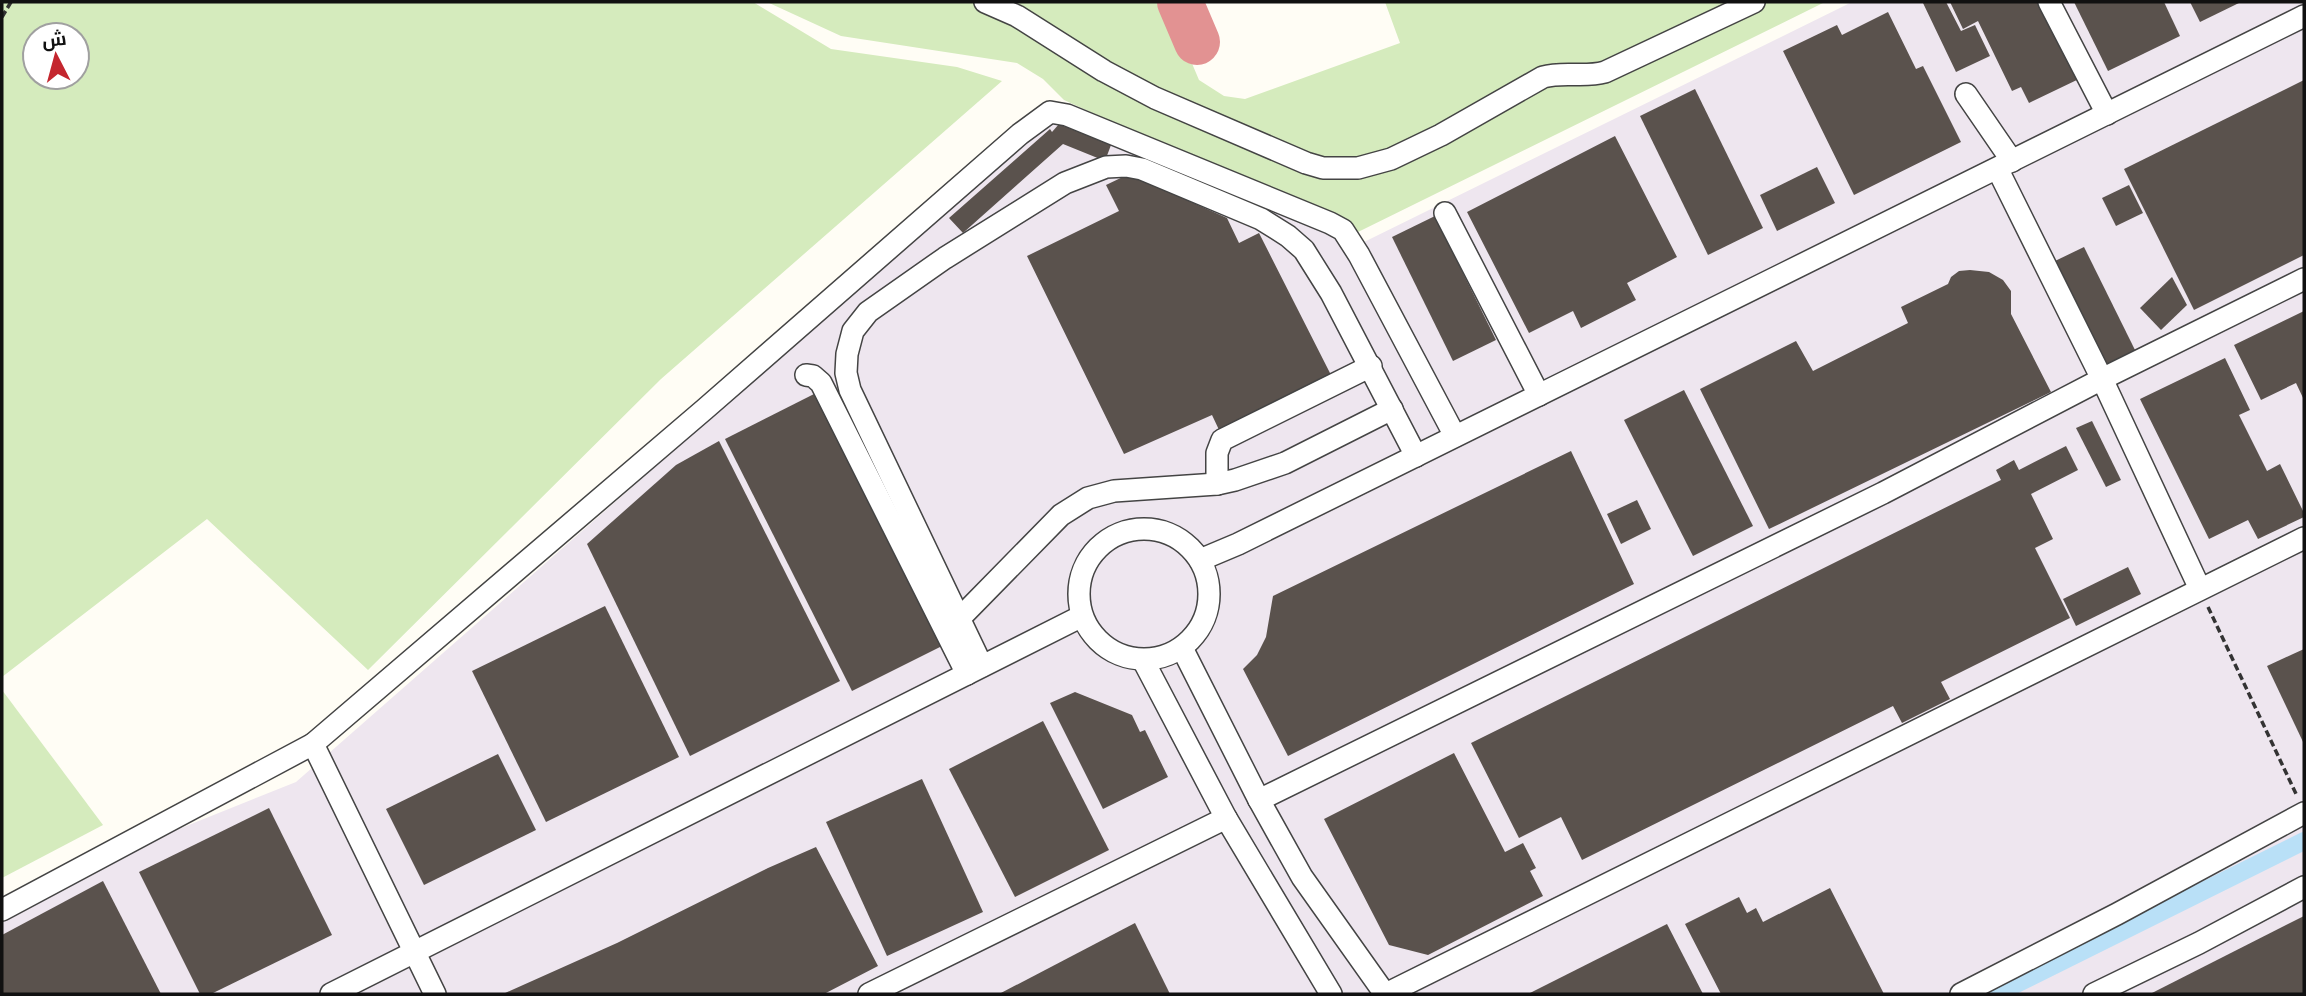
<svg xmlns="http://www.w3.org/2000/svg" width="2306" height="996" viewBox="0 0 2306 996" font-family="Bitter,Cairo,serif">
<rect width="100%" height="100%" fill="#fffdf5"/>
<polygon fill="#eee6ef" points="1852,2 2304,2 2304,994 2,994 2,900 296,782 1054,117 1362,243"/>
<g fill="#d5ebbd" fill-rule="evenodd">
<path d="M2,2H753L831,49L957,67L1002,81L661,379L368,670L207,519L2,677ZM35,35H77V77H35Z"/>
<polygon points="767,2 1166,2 1199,80 1224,96 1245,99 1400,43 1385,2 1825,2 1356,233 1064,100 1043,79 1017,63 841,36"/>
<polygon points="2,690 103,825 2,878"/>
</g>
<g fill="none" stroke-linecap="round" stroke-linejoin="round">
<polyline stroke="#b9e0f7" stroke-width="18" points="1996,994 2304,841"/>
<polyline stroke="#e29292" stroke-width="46" points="1180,2 1197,42"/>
</g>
<g fill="#5a524d">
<polygon points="1926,2 1946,2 1961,31 1975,25 1990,56 1956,72 1923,3"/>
<polygon points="1950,2 2043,2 2081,78 2029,103 2021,87 2012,91 1978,21 1963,29"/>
<polygon points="2074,2 2164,2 2180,36 2108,71"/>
<polygon points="2190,2 2241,2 2200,22"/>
<polygon points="1888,12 1916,69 1923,66 1961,142 1854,195 1783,51 1837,25 1842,35"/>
<polygon points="2304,80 2304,255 2194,310 2124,169"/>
<polygon points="1695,89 1763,228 1708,255 1640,116"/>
<polygon points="1059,124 1111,145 1105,161 1063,144 963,233 949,218 1050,129 1052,132"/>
<polygon points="1615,136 1677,257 1627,283 1636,300 1581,328 1573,311 1529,333 1467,212"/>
<polygon points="1817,167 1835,203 1777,231 1760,195"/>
<polygon points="1129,174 1227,218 1239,243 1259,233 1331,375 1220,432 1212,415 1124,454 1027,256 1119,211 1106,185"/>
<polygon points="2129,185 2143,213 2116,226 2102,198"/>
<polygon points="1435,216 1496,340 1453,361 1392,237"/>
<polygon points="2084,247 2136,352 2107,367 2055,261"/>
<polygon points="1970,270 1989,272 2003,280 2011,291 2011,314 2051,392 1769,529 1700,389 1796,341 1813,371 1908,323 1901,307 1948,284 1951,277 1959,271"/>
<polygon points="2172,277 2187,305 2161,330 2140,308"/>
<polygon points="2304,311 2304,400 2296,383 2261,400 2234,345"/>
<polygon points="2225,358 2250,410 2239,415 2267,471 2280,464 2304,513 2304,517 2258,539 2248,520 2209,539 2140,399"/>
<polygon points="1684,390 1753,526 1693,556 1624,420"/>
<polygon points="820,391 946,644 852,691 725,439"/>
<polygon points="2092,421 2121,480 2106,487 2076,428"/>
<polygon points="719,441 840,681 690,756 587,544 676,465"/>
<polygon points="2066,446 2078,470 2031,494 2053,539 2035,548 2070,618 1941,682 1950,699 1902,723 1893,706 1582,860 1561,817 1519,838 1471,743 2001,480 1996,470 2014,460 2019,470"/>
<polygon points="1571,451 1634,584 1288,756 1243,669 1257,655 1266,637 1273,596"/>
<polygon points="1637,500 1651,529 1621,544 1607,514"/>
<polygon points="2128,567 2141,594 2076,626 2063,599"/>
<polygon points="605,606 679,757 546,822 472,671"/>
<polygon points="2304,649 2304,744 2267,666"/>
<polygon points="1075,692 1132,715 1140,732 1145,730 1168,777 1103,809 1050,703"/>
<polygon points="1043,721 1109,850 1015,897 949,769"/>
<polygon points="1454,753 1505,852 1523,843 1536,868 1530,871 1543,896 1428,955 1389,945 1324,819"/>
<polygon points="498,754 536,830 424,885 386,809"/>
<polygon points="922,779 983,912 887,956 826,822"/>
<polygon points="269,808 332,935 211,994 200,994 139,872"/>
<polygon points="816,847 878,966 824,994 503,994 617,943 768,868"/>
<polygon points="103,881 161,994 2,994 2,935"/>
<polygon points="1830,888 1884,994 1721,994 1685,924 1739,897 1747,913 1756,908 1763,922"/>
<polygon points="2304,916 2304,994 2150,994"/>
<polygon points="1135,923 1170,994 999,994"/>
<polygon points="1667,924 1703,994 1528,994"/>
</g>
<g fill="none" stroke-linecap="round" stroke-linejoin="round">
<g stroke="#444" stroke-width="24">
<g id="minor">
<path d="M985,2L1017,16L1104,71L1155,98L1306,163L1323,168H1358L1391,159L1441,135L1543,77C1564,71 1584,78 1605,72L1754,2"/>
<polyline points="2049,2 2107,114"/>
<polyline points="1966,94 2012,161"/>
<polyline points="1998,170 2102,379 2200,589"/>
<polyline points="1445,213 1539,395"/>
<polyline points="806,375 813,376 821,383 967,674"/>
<polyline points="1217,484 1217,453 1222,440 1371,366"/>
<circle cx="1144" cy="594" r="65"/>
<polyline points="1200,560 1238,544 2304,16"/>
<polyline points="960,618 1061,515 1088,498 1114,491 1217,484 1235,480 1285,463 1392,409"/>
<polyline points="1182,648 1259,800 1302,877 1385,994"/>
<polyline points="1143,660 1226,818 1331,994"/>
<polyline points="982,666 850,390 846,373 847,354 853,331 868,312 945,258 1065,183 1106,167 1126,166 1142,169 1261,219 1288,236 1304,250 1331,293 1416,456"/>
<polyline points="313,744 705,409 1020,134 1050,112 1067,115 1330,223 1343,230 1359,255 1455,436"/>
<polyline points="1259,800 1883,493 2102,379 2304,279"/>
<polyline points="2,910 313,744 435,994"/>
<polyline points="331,994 1082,616"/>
<polyline points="869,994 1226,818"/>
<polyline points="1386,994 2304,538"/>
<polyline points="1961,994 2117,914 2304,813"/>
<polyline points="2094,994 2199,943 2304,887"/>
</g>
</g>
<g stroke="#333" stroke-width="3.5" stroke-dasharray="7 3.5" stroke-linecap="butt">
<polyline points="2,17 11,2"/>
<polyline points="2208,607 2297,796"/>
</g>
<use href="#minor" stroke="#fff" stroke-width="21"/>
</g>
<rect width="2306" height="996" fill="none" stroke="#111111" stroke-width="7"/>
<g transform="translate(56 56) rotate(354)"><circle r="33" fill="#ffffff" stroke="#a0a0a0" stroke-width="2"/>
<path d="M0-5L12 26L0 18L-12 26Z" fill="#c4262e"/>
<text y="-10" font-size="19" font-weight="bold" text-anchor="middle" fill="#111111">ش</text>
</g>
</svg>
